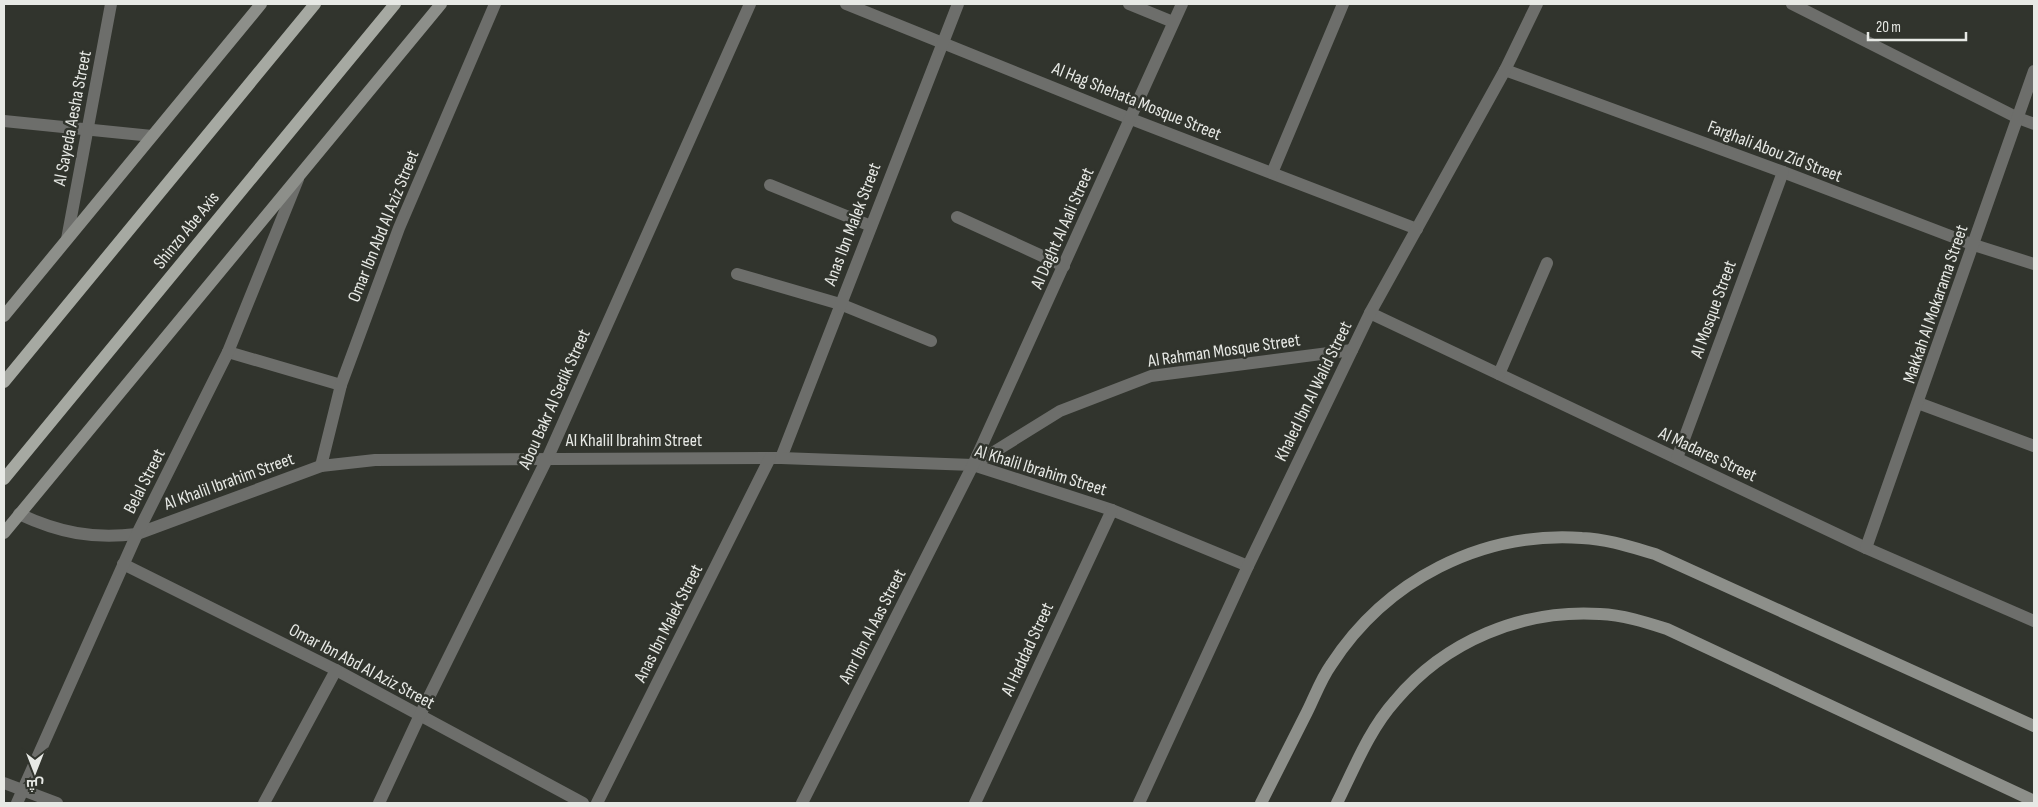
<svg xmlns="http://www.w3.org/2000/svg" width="2038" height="807" viewBox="0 0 2038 807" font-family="'Sofia Sans Condensed',Cairo,sans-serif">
<rect width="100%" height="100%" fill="#31342d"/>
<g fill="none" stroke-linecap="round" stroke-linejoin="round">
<g stroke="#6d6e6b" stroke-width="12">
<polyline points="846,4 1131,119 1417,229"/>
<polyline points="1129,4 1173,22"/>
<polyline points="1792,4 2018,118 2034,124"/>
<polyline points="1505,70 1783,172 1974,245 2034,264"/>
<polyline points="4,121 152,136"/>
<polyline points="1272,173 1343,4"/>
<polyline points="770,185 871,226"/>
<polyline points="957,217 1064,266"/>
<polyline points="67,239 111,4"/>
<polyline points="737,274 840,304 931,341"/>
<polyline points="1370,313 1866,548 2034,621"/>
<polyline points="228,352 341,385"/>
<polyline points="1499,374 1547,263"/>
<polyline points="1918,403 2034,446"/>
<polyline points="781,458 958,4"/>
<polyline points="1677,458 1783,172"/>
<polyline points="973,465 1060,411 1151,376 1352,350"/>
<polyline points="321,466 341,385 399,228 495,4"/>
<path d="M19,514C60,533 92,539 137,534L321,466L375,460L781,458L973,465L1112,510L1248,566"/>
<polyline points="1866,548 2034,71"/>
<polyline points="123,564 336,670 583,803"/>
<polyline points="4,783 57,803"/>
<polyline points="17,803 137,534 228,352 298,179"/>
<polyline points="264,803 336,670"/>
<polyline points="379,803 420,715 548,457 750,4"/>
<polyline points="597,803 770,458"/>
<polyline points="802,803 973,465 1182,4"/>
<polyline points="975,803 1112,510"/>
<polyline points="1139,803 1248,566 1370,313 1505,70 1537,4"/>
</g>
<g stroke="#8d8f8a" stroke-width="12">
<polyline points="4,316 261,4"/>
<polyline points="4,533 441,4"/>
<path d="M1261,803C1276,773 1292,742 1307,712C1315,696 1321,679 1331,665C1386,580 1481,531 1582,538C1607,539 1631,547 1655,554L2034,726"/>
<path d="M1337,803C1354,769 1369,730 1395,701C1445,641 1522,609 1600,614C1623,615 1645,622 1667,629L2034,801"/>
</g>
<g stroke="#a6a9a2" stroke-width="12">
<polyline points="4,382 315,4"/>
<polyline points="4,479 395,4"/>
</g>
</g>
<g text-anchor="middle" stroke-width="5" stroke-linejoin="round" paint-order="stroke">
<g font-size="18" fill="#e7e9e5" stroke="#31342d">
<text transform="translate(1137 101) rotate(22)" y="6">Al Hag Shehata Mosque Street</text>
<text transform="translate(72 118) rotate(-79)" y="6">Al Sayeda Aesha Street</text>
<text transform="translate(1775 151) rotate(21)" y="6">Farghali Abou Zid Street</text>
<text transform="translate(852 224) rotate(-69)" y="6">Anas Ibn Malek Street</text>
<text transform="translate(383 226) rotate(-68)" y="6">Omar Ibn Abd Al Aziz Street</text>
<text transform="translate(1062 228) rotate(-66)" y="6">Al Daght Al Aali Street</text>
<text transform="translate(186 230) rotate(-51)" y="6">Shinzo Abe Axis</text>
<text transform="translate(1935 304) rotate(-71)" y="6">Makkah Al Mokarama Street</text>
<text transform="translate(1713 309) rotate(-70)" y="6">Al Mosque Street</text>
<text transform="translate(1224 350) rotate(-8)" y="6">Al Rahman Mosque Street</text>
<text transform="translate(1313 391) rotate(-64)" y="6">Khaled Ibn Al Walid Street</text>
<text transform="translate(554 399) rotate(-66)" y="6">Abou Bakr Al Sedik Street</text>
<text x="634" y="446">Al Khalil Ibrahim Street</text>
<text transform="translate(1708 454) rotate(25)" y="6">Al Madares Street</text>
<text transform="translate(1041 470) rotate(17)" y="6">Al Khalil Ibrahim Street</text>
<text transform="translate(144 481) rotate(-63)" y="6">Belal Street</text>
<text transform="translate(229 481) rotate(-20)" y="6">Al Khalil Ibrahim Street</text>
<text transform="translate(668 623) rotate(-63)" y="6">Anas Ibn Malek Street</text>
<text transform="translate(872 626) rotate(-63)" y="6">Amr Ibn Al Aas Street</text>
<text transform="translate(1027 649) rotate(-65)" y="6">Al Haddad Street</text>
<text transform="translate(362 666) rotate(28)" y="6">Omar Ibn Abd Al Aziz Street</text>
</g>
</g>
<rect width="2038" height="807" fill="none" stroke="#e7e9e5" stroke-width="10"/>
<g transform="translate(35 772) rotate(180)" stroke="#31342d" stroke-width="4" paint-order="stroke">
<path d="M0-4L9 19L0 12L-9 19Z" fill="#e7e9e5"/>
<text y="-8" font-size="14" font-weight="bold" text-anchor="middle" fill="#e7e9e5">ش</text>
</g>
<path d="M1868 32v8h98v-8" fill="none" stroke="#e7e9e5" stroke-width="2.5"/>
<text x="1876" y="32" font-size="15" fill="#e7e9e5" stroke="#31342d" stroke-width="4" paint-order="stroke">20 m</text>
</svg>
